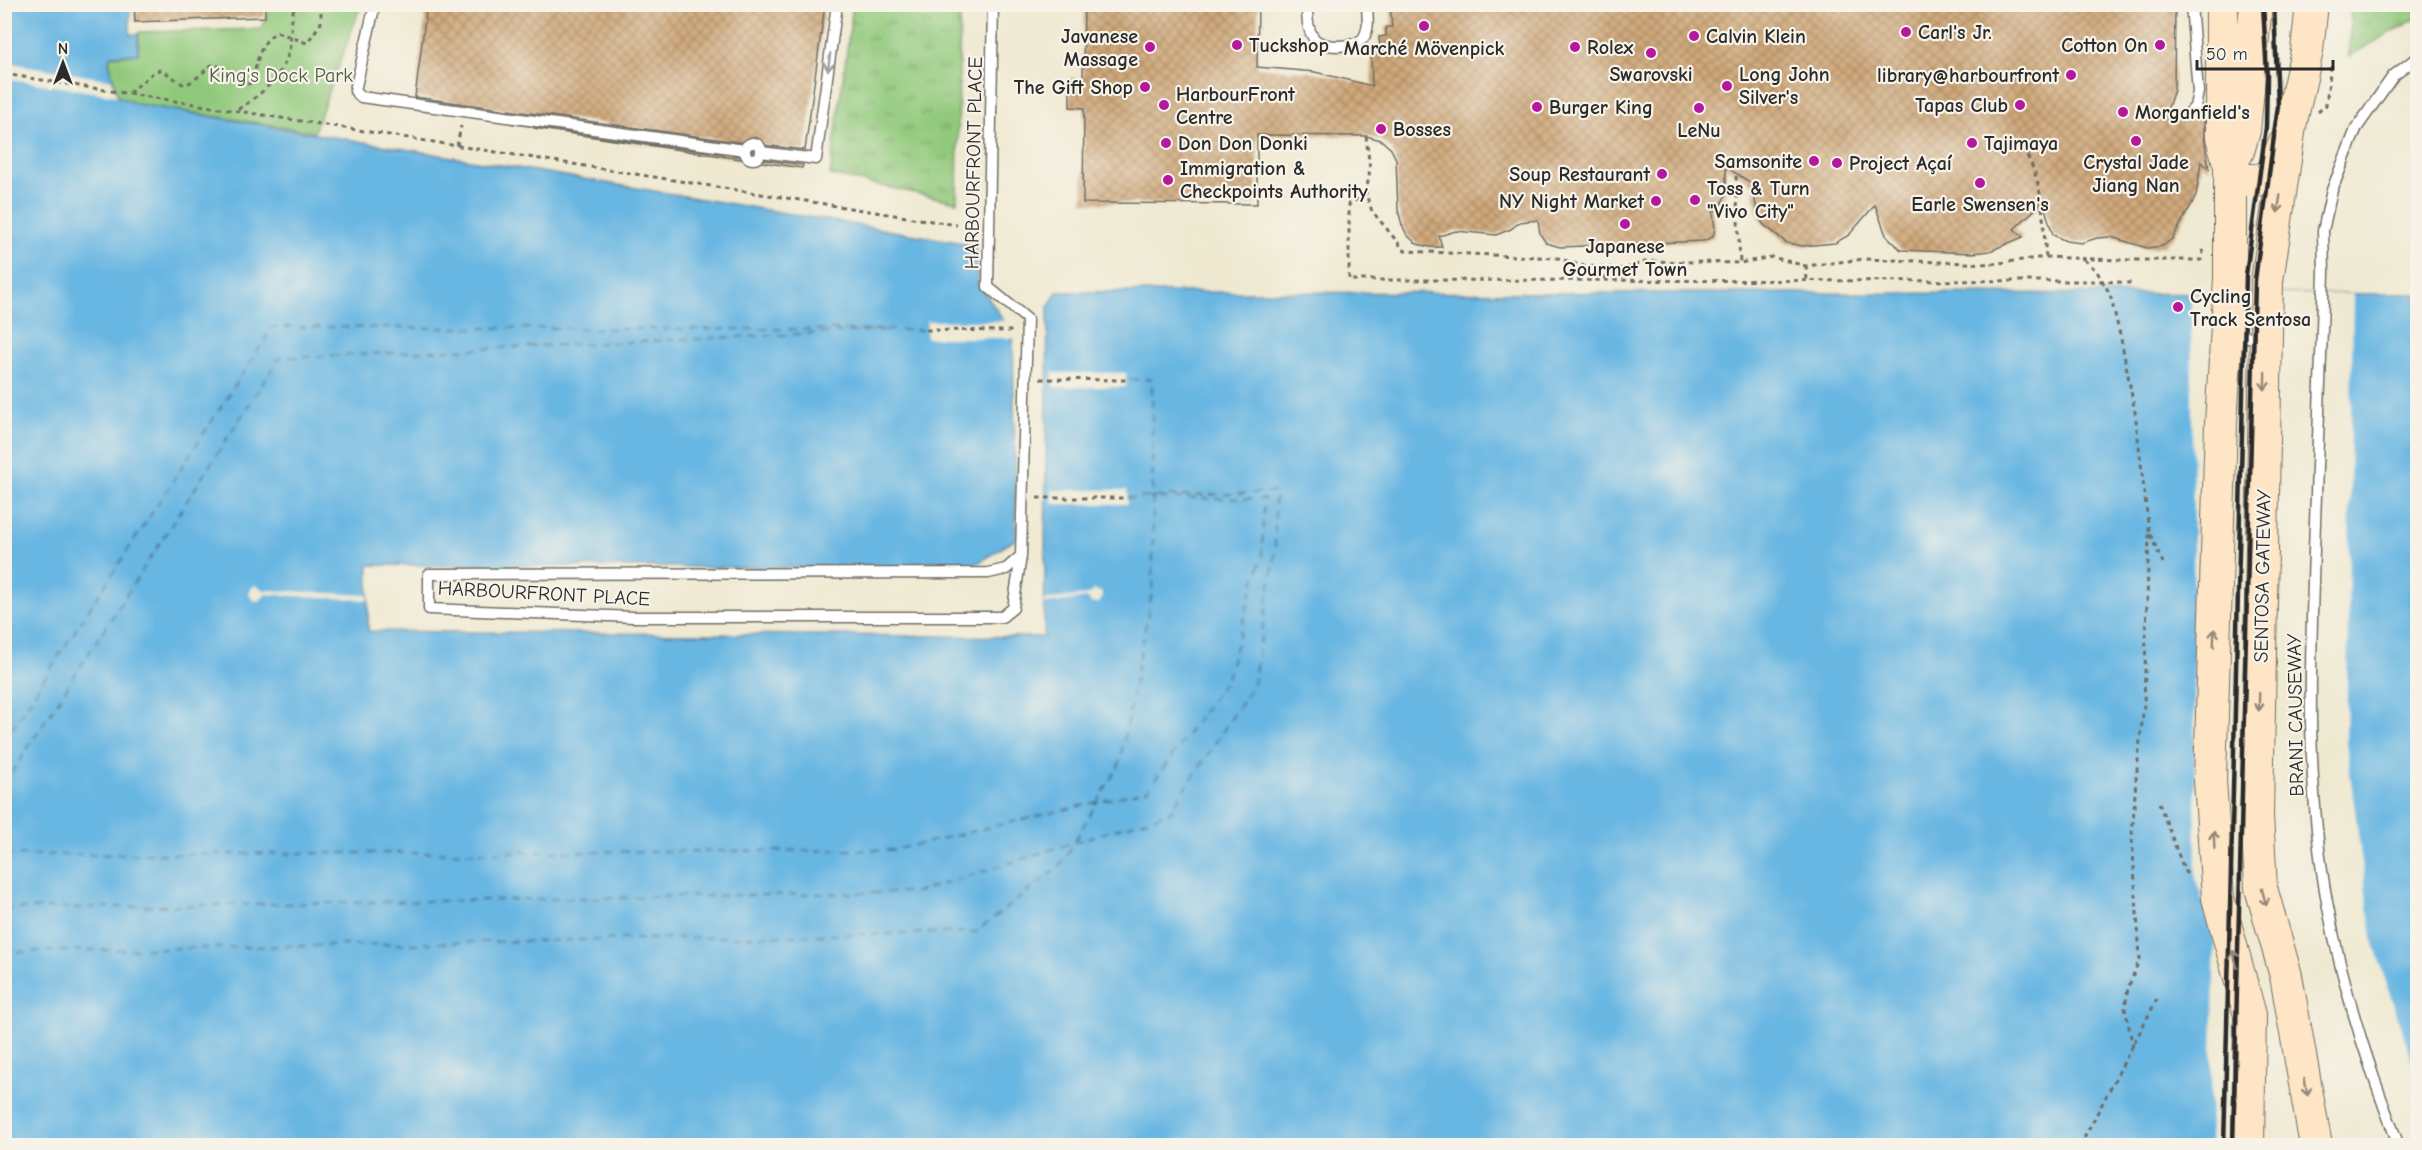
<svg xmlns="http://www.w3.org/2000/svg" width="2422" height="1150" viewBox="0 0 2422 1150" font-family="'Comic Neue',sans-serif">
<defs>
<pattern id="grass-tufts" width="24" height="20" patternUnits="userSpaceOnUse" patternTransform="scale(1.5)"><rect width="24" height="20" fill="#91c97c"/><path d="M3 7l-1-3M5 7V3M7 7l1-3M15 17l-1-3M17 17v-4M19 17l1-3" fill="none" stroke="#77a366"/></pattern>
<pattern id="building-cross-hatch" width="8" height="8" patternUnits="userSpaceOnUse" patternTransform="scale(1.5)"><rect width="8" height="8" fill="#d0a97b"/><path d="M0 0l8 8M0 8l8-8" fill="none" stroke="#a98a65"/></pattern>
</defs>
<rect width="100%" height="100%" fill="#f7f3e8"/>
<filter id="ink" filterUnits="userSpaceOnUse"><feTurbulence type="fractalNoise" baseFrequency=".0167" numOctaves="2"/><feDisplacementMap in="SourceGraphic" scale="12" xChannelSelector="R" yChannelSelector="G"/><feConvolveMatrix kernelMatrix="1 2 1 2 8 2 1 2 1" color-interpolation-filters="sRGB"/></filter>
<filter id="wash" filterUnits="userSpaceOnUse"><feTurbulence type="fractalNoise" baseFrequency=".008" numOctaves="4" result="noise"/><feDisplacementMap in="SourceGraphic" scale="24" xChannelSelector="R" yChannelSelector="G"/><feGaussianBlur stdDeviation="1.35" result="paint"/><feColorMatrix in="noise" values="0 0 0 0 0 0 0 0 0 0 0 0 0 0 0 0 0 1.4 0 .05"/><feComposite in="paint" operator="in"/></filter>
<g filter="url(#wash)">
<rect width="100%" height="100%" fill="#efe9d1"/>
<g fill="url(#grass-tufts)" stroke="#5e7a54" stroke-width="1.5">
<polygon points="853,5 960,5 957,202 830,175"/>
<polygon points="2351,5 2417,5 2417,18 2349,56"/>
</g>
<polygon fill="#91c97c" stroke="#5e7a54" stroke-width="1.5" points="272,5 361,5 314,132 137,104 117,96 109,60 111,56 138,54 139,32 261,29"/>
<polygon fill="#68b6e2" stroke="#4a7086" stroke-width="1.5" points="5,5 130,5 130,34 138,34 138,54 111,55 109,61 117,96 137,104 975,245 978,283 1013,334 1016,539 968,569 369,565 368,631 1044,637 1048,307 1057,292 2417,294 2417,1145 5,1146"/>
<g fill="#efe9d1">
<polygon points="5,62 112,80 117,96 5,78"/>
<polygon points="2191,294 2353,294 2346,743 2372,938 2417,1077 2417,1140 2400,1146 2210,1145 2215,935 2196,880"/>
<polygon points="927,321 1008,321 1016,333 1016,338 926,338"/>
<rect x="1053" y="373" width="73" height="14"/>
<rect x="1052" y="490" width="75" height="14"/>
<polygon points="255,585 264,590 368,595 368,600 266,594 259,601 253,600 249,595 251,589"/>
<polygon points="1093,590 1101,592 1103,596 1099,603 1091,603 1087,598 1045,604 1045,600 1088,595"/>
</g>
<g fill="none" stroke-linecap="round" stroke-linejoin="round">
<g stroke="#3d5562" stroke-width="1.5" stroke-dasharray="8 6" stroke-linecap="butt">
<polyline points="4,740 273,327 926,330"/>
<polyline points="4,785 279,358 889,330"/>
<polyline points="1075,840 1119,765 1153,587 1152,379 1126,380"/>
<polyline points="4,855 894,850 1148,790 1227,678 1262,556 1264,499 1149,498"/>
<polyline points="4,909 917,892 1170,812 1253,685 1275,556 1275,492 1127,498"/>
<polyline points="4,952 976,932 1060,866 1073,845"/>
</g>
</g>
<g id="blocks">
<g fill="url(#building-cross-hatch)">
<polygon points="134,4 265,4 265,17 135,22"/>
<polygon points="427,4 825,4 805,150 762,145 758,145 754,150 754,155 759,159 803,165 802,168 533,128 744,157 748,157 752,152 752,147 746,143 415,97"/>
<polygon points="1084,4 1258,4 1257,67 1315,72 1372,86 1371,51 1380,46 1379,37 1386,36 1386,27 1392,27 1390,4 2175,4 2174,90 2166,113 2183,115 2189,119 2196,117 2204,118 2204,137 2209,168 2201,162 2196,196 2173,238 2163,246 2147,248 2111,237 2097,238 2081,243 2066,241 2053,235 2043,202 2014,229 2023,237 1990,251 1973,253 1901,250 1886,235 1875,205 1849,235 1835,243 1803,246 1787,243 1763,224 1756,206 1753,184 1726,167 1726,194 1721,205 1713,213 1715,229 1713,237 1703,241 1560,247 1546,243 1540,234 1538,220 1520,222 1511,229 1496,235 1456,231 1439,236 1442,247 1430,247 1417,244 1407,235 1402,225 1398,210 1396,159 1391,149 1381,140 1366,136 1257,135 1257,204 1083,203 1084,108 1070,107 1070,78 1083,79"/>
</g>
</g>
</g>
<g filter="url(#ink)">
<use href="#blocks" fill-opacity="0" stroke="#706e65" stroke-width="1.5"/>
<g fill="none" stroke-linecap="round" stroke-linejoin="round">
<g stroke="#706e65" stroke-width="13">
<g id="service">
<polyline points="375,4 356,86 355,91 361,97 745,150"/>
<polyline points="993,4 988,287 1027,319 1021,556 1013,608 1002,617 634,617 429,609 429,574 988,573 1006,569 1021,556"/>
<path d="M1307,4C1307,15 1307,28 1313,37C1320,49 1356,49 1364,37C1370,27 1367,15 1367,4"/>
<polyline points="2190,112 2195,107 2198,92 2191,4"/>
<circle cx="753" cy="151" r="8"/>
<polyline points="761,152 816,159 837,4"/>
<polyline points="2229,336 2265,338"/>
<path d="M2399,1146C2368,1067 2342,986 2327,902C2306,786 2310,668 2314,550C2317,458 2321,366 2324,273L2323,231L2332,190L2356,129L2393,76L2418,57"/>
</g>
</g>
<g stroke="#706e65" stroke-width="34">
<g id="secondary">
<polyline points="2222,4 2222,137 2230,166 2230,279 2221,423 2210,780 2218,898 2250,1015 2248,1146"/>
<polyline points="2312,4 2307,51 2290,126 2267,281 2257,815 2261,888 2286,976 2316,1146"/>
<polyline points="2230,166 2238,151 2244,131 2256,4"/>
<path d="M2230,180C2269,180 2270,184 2283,146"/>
</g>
</g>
<g stroke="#706e65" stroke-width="3" stroke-dasharray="4.5 4.5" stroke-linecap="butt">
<polyline points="4,74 957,225"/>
<path d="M129,93L155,71L162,70L184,85L193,81L213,64C227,68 233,83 248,84L252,82C257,64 259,41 277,32L307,43L321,23V4"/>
<path d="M238,109C259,97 283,76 289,51C292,35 290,20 295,4"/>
<polyline points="2318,112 2326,105 2331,65"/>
<polyline points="1366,136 1370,169 1366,194 1372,211 1405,251 1558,258 1579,265 1624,269 1648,261 1740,263 1772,257 1806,266 1865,259 1991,264 2046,257 2117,260 2201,260 2204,248"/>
<polyline points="457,146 461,126"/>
<path d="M2027,156C2044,185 2043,224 2046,257"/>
<polyline points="1736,176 1740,263"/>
<polyline points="1366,194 1349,204 1349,280 2102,281 2131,283"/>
<polyline points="2084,260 2096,270 2110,294 2121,339 2135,412 2149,532 2163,563"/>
<polyline points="1806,266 1807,281"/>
<polyline points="1604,267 1605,280"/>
<polyline points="926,330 1013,331"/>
<polyline points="1040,379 1126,380"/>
<polyline points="1037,498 1127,498"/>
<polyline points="2159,803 2185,872 2191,876"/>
<polyline points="2133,1047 2125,1008 2128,988 2140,958 2132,837 2136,779 2144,704 2149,532"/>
<polyline points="2080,1146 2157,999"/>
</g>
<use href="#service" stroke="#fff" stroke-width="10"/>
<use href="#secondary" stroke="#fee5c5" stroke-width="32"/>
<g stroke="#2b2b2b" stroke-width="4.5">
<polyline points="2224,1146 2246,275 2266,127 2267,76 2263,4"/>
<polyline points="2233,1146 2255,280 2278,106 2274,4"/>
</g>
</g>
<defs><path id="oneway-shaft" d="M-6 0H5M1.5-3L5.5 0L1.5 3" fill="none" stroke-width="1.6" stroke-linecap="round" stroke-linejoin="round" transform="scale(1.5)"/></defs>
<use stroke="#a0a0a0" href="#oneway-shaft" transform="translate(829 62) rotate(98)"/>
<g stroke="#948878">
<use href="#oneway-shaft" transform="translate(2279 204) rotate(99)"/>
<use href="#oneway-shaft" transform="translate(2265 381) rotate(91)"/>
<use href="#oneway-shaft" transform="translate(2214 638) rotate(-88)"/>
<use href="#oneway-shaft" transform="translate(2259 702) rotate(91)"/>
<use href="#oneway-shaft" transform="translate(2214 840) rotate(-93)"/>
<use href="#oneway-shaft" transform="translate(2264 897) rotate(75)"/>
<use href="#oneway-shaft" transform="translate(2235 959) rotate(-105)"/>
<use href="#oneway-shaft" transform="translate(2306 1087) rotate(80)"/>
</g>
</g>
<g fill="#b5179e" stroke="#f7f3e8" stroke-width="2">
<circle cx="1424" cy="26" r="6"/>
<circle cx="1906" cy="32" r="6"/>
<circle cx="1694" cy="36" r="6"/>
<circle cx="1237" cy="45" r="6"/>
<circle cx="2160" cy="45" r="6"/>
<circle cx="1150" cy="47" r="6"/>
<circle cx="1575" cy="47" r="6"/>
<circle cx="1651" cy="53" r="6"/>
<circle cx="2071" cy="75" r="6"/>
<circle cx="1727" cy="86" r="6"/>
<circle cx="1145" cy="87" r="6"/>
<circle cx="1164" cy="105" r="6"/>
<circle cx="2020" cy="105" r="6"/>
<circle cx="1537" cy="107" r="6"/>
<circle cx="1699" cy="108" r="6"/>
<circle cx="2123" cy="112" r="6"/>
<circle cx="1381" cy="129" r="6"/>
<circle cx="2136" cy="141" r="6"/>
<circle cx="1166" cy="143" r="6"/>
<circle cx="1972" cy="143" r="6"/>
<circle cx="1814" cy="161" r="6"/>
<circle cx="1837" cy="163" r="6"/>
<circle cx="1662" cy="174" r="6"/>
<circle cx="1168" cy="180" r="6"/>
<circle cx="1980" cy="183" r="6"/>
<circle cx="1695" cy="200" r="6"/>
<circle cx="1656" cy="201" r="6"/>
<circle cx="1625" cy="224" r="6"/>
<circle cx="2178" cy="307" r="6"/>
</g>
<g text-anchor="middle" stroke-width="4.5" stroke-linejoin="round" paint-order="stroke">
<g font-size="20" font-weight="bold" fill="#2b2b2b" stroke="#f7f3e8" text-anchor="start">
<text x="1918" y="39">Carl's Jr.</text>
<text x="1138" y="43" text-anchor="end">Javanese<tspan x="1138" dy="23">Massage</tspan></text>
<text x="1706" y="43">Calvin Klein</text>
<text x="1249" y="52">Tuckshop</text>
<text x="2148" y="52" text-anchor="end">Cotton On</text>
<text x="1587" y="54">Rolex</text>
<text x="1424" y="55" text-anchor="middle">Marché Mövenpick</text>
<text x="1651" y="81" text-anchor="middle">Swarovski</text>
<text x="1739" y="81">Long John<tspan x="1739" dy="23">Silver's</tspan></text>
<text x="2059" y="82" text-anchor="end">library@harbourfront</text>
<text x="1133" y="94" text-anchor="end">The Gift Shop</text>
<text x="1176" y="101">HarbourFront<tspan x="1176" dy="23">Centre</tspan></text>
<text x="2008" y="112" text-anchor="end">Tapas Club</text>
<text x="1549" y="114">Burger King</text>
<text x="2135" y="119">Morganfield's</text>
<text x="1393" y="136">Bosses</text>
<text x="1699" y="137" text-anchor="middle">LeNu</text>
<text x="1178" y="150">Don Don Donki</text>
<text x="1984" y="150">Tajimaya</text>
<text x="1802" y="168" text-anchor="end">Samsonite</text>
<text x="2136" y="169" text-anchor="middle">Crystal Jade<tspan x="2136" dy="23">Jiang Nan</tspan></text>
<text x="1849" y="170">Project Açaí</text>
<text x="1180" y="175">Immigration &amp;<tspan x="1180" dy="23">Checkpoints Authority</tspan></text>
<text x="1650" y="181" text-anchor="end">Soup Restaurant</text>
<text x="1707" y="195">Toss &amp; Turn<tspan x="1707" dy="23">"Vivo City"</tspan></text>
<text x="1644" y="208" text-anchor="end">NY Night Market</text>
<text x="1980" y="211" text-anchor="middle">Earle Swensen's</text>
<text x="1625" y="253" text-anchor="middle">Japanese<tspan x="1625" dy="23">Gourmet Town</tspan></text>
<text x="2190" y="303">Cycling<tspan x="2190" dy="23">Track Sentosa</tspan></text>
</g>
<g font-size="20" fill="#4a5a43" stroke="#f7f3e8">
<text x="281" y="82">King's Dock Park</text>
</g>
<g font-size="20" fill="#2b2b2b" stroke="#f7f3e8">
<text transform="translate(973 163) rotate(-89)" y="7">HARBOURFRONT PLACE</text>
<text transform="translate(2262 576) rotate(-89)" y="7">SENTOSA GATEWAY</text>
<text transform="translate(544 593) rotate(3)" y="7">HARBOURFRONT PLACE</text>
<text transform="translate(2295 715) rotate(-91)" y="7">BRANI CAUSEWAY</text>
</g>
</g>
<rect width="2422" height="1150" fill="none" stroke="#f7f3e8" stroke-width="24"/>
<g transform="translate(63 63)" stroke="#f7f3e8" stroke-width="4.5" paint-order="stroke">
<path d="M0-4.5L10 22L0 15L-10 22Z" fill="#2b2b2b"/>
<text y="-9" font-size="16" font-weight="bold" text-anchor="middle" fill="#2b2b2b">N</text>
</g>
<path d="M2197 60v9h136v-9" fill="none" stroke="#2b2b2b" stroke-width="3"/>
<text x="2206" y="60" font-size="18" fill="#2b2b2b" stroke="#f7f3e8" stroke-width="4.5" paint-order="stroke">50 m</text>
</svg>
